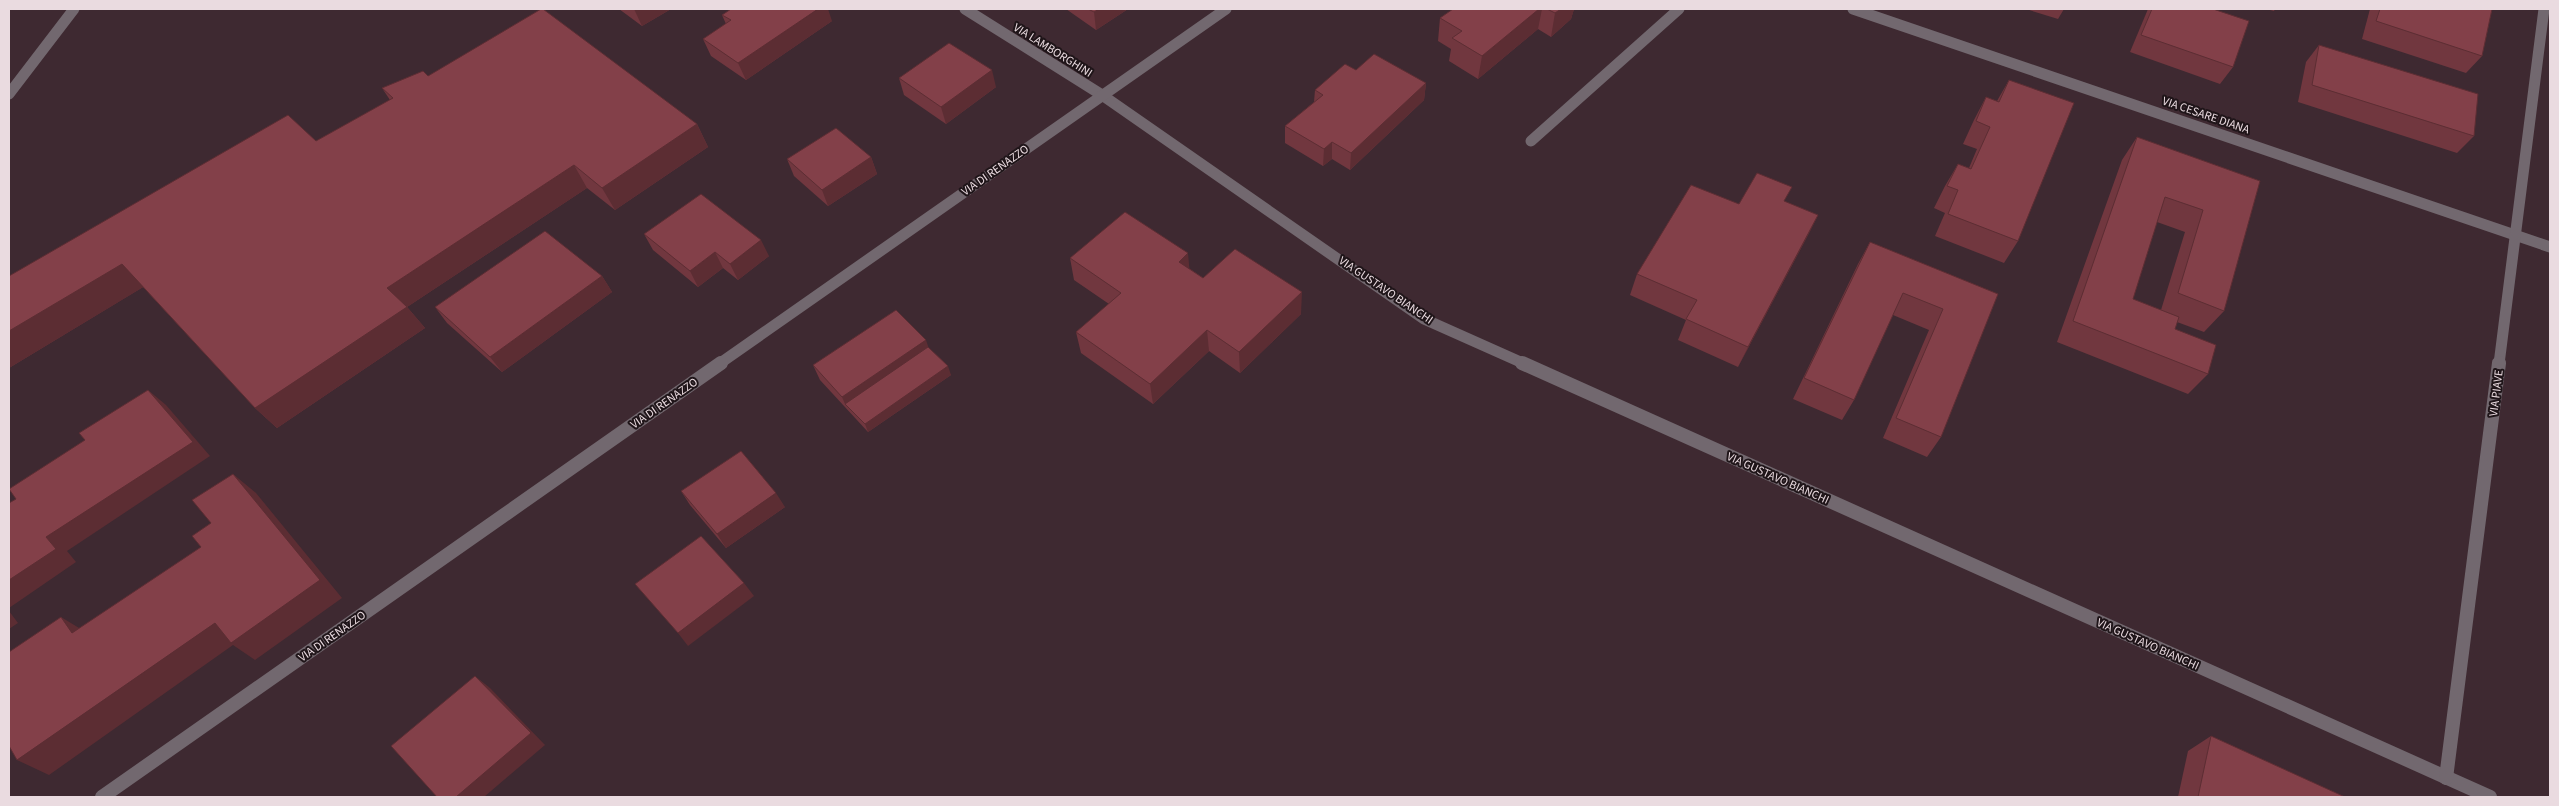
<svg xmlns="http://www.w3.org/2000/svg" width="2559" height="806" viewBox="0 0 2559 806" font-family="'Source Sans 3',sans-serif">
<rect width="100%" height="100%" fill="#3e2931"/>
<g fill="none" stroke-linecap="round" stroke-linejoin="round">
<g stroke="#72686f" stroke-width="11">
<polyline points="965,9 1102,95 1424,319 1525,364"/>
<polyline points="1853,9 2550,247"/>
<polyline points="9,94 74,9"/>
<polyline points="1531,141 1679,9"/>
<polyline points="719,364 1226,9"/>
<polyline points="2499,364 2544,9"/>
</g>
<g stroke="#72686f" stroke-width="14">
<polyline points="1522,363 2490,797"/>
<polyline points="2446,778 2499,363"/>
<polyline points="102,797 721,363"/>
</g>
</g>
<g fill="#71373f" fill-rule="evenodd">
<polygon points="619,9 671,9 642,26"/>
<polygon points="1066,9 1128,9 1096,30"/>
<polygon points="1453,9 1574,9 1571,19 1551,37 1538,29 1478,79 1449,61 1451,49 1438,41 1440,18"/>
<polygon points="2026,9 2064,9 2058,19"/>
<polygon points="2148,9 2213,9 2233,67 2220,84 2130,52"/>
<polygon points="2266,9 2275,9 2274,11"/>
<polygon points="2370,9 2492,9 2482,56 2466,73 2362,39"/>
<polygon points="722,15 832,21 746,80 711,56 703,39 726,24"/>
<polygon points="2319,45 2474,136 2457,153 2298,102 2306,62"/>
<polygon points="1356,70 1426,83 1424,100 1350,170 1332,159 1323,166 1285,143 1285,126 1314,102 1315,90"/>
<polygon points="428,76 697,124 708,147 615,210 587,188 407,307 425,328 277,428 255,408 143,287 9,368 9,276 316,141 390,100 382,88"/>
<polygon points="899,78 996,87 946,124 904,95"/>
<polygon points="2009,80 2018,241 2004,263 1935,236 1945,213 1934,208 1945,186 1958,164 1969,168 1977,149 1963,144 1974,120 1986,97 1997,101"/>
<path d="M2137,137L2260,181L2224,311L2204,332L2177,322L2175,329L2208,374L2188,394L2057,342L2122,160ZM2157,222L2185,232L2161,310L2133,299Z"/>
<polygon points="871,157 877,174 828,206 794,176 787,159"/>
<polygon points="1786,202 1818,215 1807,237 1738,367 1678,340 1686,320 1630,295 1637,274 1739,204"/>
<polygon points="644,234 769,256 738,280 723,268 698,287 653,250"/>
<polygon points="1870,242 1998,294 1941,437 1927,457 1883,438 1929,330 1893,315 1854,400 1842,420 1793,399 1858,264"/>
<polygon points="1070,258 1190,269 1203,278 1301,314 1240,373 1209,351 1153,404 1081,353 1076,332 1109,304 1074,280"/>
<polygon points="602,276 612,292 502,372 447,323 435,307"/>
<polygon points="928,347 951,375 868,432 820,380 813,365"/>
<polygon points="681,491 785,507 726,548 690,505"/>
<polygon points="2211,736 2345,797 2178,797 2188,751"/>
</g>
<g fill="#5c2d33">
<polygon points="634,9 671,9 642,26"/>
<polygon points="818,9 828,9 832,21 746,80 738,63"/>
<polygon points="1099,9 1128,9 1096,30 1094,12"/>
<polygon points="1539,9 1542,9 1538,29 1478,79 1482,56"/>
<polygon points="1561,9 1574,9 1571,19 1551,37 1555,13"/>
<polygon points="992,70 996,87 946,124 941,107"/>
<polygon points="1426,83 1424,100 1350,170 1351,153"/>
<polygon points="697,124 708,147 615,210 602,188"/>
<polygon points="1332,142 1332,159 1323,166 1324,149"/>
<polygon points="871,157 877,174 828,206 822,190"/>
<polygon points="574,165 587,188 407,307 425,328 277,428 255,408 387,288"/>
<polygon points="1818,215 1807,237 1738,367 1748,347"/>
<polygon points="761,240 769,256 738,280 730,264"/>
<polygon points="715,252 723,268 698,287 690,271"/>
<polygon points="1188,253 1190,275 1179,262"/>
<polygon points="122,264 145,286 9,368 9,331"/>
<polygon points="602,276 612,292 502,372 490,357"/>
<polygon points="1302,292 1301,314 1240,373 1239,352"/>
<polygon points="1207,330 1209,351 1153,404 1150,384"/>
<polygon points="926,340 931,355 845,404 842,397"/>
<polygon points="948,366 951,375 868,432 865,424"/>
<polygon points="148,390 166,405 210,456 67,551 76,562 9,608 9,580 46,537"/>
<polygon points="233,474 256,493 342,598 255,660 233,645 49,775 17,760 215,623"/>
<polygon points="776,493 785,507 726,548 717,534"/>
<polygon points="744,583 754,596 688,646 678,633"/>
<polygon points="9,611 18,623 9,629"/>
<polygon points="61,617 89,634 72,633"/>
<polygon points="475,676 490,688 545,745 484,797 456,797"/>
</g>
<g fill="#834049" stroke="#5c2d33">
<polygon points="541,9 543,9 697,124 602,188 574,165 387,288 407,307 255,408 122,264 9,331 9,276 288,115 316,141 393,98 382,88 423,71 428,76"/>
<polygon points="731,9 818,9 738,63 703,39 731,20 722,15"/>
<polygon points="1088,9 1099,9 1094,12"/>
<polygon points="1453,9 1539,9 1482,56 1452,38 1462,31 1440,18"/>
<polygon points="1547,9 1561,9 1555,13"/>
<polygon points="2152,9 2213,9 2249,21 2233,67 2141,35"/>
<polygon points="2380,9 2492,9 2482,56 2376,21"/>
<polygon points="949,43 992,70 941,107 899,78"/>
<polygon points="2319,45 2478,94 2474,136 2312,85"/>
<polygon points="1374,54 1426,83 1351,153 1332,142 1324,149 1285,126 1323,95 1315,90 1345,64 1356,70"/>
<polygon points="2009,80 2074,103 2018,241 1948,214 1958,190 1947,186 1958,164 1971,169 1990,127 1976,121 1986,97 1999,102"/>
<polygon points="836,128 871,157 822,190 787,159"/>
<polygon points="2137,137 2260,181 2224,311 2178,293 2203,210 2165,197 2133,299 2179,317 2175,329 2216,345 2208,374 2073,321"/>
<polygon points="1757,173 1792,187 1784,201 1818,215 1748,347 1686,319 1697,300 1637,274 1691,185 1739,204"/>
<polygon points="701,194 761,240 730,264 715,252 690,271 644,234"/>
<polygon points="1125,212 1188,253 1179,262 1203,278 1235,249 1302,292 1239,352 1207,330 1150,384 1076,332 1121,293 1070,258"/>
<polygon points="545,231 602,276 490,357 435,307"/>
<polygon points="1870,242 1998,294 1941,437 1896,418 1943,309 1903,293 1854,400 1804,378"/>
<polygon points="896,310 926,340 842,397 813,365"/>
<polygon points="928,347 948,366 865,424 845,404"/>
<polygon points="148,390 193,442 46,537 56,549 9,580 9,503 16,499 9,489 85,440 79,433"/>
<polygon points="741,451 776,493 717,534 681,491"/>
<polygon points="233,474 320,580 231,643 215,623 17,760 9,746 9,652 61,617 72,633 201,547 192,536 211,523 192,500"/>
<polygon points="701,536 744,583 678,633 635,584"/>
<polygon points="475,676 531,733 456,797 437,797 391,746"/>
<polygon points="2211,736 2345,797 2198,797"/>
</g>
<g text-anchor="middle" stroke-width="4" stroke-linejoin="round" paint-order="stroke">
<g font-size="12" fill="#eadbe0" stroke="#1f1519">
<text transform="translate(1053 50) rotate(32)" y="4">VIA LAMBORGHINI</text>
<text transform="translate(2206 115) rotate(19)" y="4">VIA CESARE DIANA</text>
<text transform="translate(995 170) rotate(-35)" y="4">VIA DI RENAZZO</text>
<text transform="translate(1386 290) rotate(34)" y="4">VIA GUSTAVO BIANCHI</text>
<text transform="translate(2496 393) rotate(-83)" y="4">VIA PIAVE</text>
<text transform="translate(664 403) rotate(-35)" y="4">VIA DI RENAZZO</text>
<text transform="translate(1778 478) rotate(24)" y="4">VIA GUSTAVO BIANCHI</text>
<text transform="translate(332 636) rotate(-35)" y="4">VIA DI RENAZZO</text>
<text transform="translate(2148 644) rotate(24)" y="4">VIA GUSTAVO BIANCHI</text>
</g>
</g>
<rect width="2559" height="806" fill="none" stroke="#eadbe0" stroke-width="20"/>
</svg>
